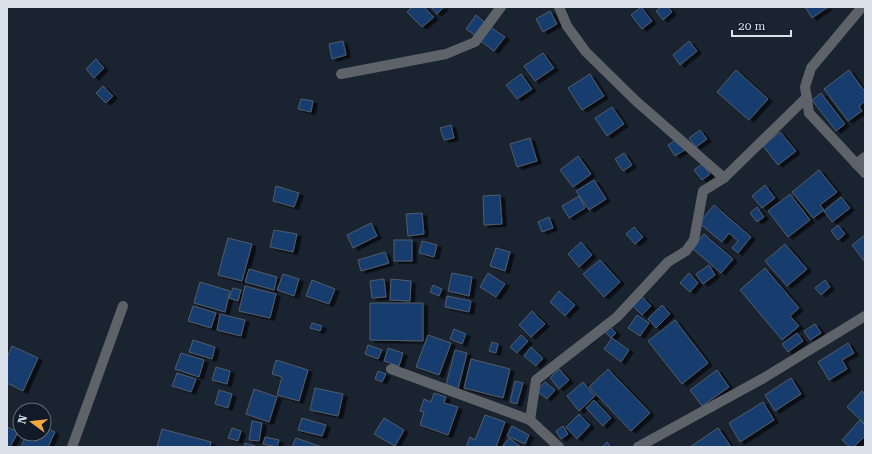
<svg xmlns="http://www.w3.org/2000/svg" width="872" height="454" viewBox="0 0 872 454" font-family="'Roboto Serif',serif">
<defs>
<filter id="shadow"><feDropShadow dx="4.5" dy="2.5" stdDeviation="0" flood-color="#0009"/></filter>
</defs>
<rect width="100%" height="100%" fill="#1a2431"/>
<g fill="#183c6e" stroke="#515c6b" filter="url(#shadow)">
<polygon points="412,7 424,7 434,17 422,27 407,12"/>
<polygon points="431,7 444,7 437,14"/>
<polygon points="641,7 652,21 642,29 631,15"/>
<polygon points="661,7 668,7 672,12 663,20 656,11"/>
<polygon points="805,7 828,7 812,18"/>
<polygon points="550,11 557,24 543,32 536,19"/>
<polygon points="476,15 486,23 476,36 466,29"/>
<polygon points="489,26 505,37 494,51 479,40"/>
<polygon points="343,41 346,55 332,59 329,44"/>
<polygon points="689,41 697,51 680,65 673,55"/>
<polygon points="543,53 554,68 535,81 524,66"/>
<polygon points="96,59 104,68 94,78 86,69"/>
<polygon points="736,70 768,99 749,120 717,92"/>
<polygon points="849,70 865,92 865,101 859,106 862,111 848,121 824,89"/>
<polygon points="521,74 532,89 517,99 506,85"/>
<polygon points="590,74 604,96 582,110 568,88"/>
<polygon points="103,86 113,96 106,103 96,93"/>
<polygon points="821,93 845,124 836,131 812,100"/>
<polygon points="301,99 313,101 311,112 298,109"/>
<polygon points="612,107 624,124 607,136 595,118"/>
<polygon points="451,125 454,138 444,140 440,128"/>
<polygon points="700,130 707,139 696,147 689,138"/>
<polygon points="780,132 796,151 778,165 763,146"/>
<polygon points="530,138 537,161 517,167 510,144"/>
<polygon points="679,138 686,149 675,156 668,145"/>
<polygon points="624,153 632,165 623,171 615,159"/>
<polygon points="578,156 591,174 573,187 560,170"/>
<polygon points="702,164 710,174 702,180 694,170"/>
<polygon points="819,170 837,192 820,205 824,210 813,218 792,192"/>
<polygon points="594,180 606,199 589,210 576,191"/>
<polygon points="765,185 775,198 762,208 752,196"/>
<polygon points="276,186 299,193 294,207 273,201"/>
<polygon points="790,194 810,220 788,237 768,211"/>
<polygon points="500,195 502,224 484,225 483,196"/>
<polygon points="579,196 585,208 569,218 562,206"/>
<polygon points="841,197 850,208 832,222 824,211"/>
<polygon points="714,205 751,237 738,253 732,248 738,241 729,233 722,242 699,223"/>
<polygon points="757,207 764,217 757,222 750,213"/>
<polygon points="422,213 424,234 408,236 406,214"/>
<polygon points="549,217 553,228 542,232 538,222"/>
<polygon points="371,223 377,236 353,248 347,235"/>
<polygon points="838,225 845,234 838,240 831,231"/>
<polygon points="634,227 643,237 635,244 626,234"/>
<polygon points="274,230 297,234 293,252 270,247"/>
<polygon points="704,234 733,259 721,273 692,248"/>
<polygon points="865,235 865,262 852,245"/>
<polygon points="228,238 252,244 242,281 218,275"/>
<rect x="394" y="240" width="18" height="21"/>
<polygon points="422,241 437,245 434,257 419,253"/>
<polygon points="581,242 592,255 579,267 568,254"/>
<polygon points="785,244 807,269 787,286 765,261"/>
<polygon points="496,248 510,252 505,271 490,266"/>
<polygon points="385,252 389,263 361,271 358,260"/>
<polygon points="600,260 620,282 604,297 583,274"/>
<polygon points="709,265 715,275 703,284 696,274"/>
<polygon points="765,268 799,308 790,316 799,326 782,340 740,290"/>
<polygon points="249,269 277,277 274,290 245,282"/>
<polygon points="452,273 472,277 469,296 448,291"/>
<polygon points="488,273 505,284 496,297 480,287"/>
<polygon points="689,273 698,283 690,292 680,283"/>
<polygon points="283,274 299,279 294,296 277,290"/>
<polygon points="384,279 386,297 372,298 370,281"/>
<polygon points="391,279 411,281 410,301 390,300"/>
<polygon points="312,280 335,289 329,304 306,296"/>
<polygon points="825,280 830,287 821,295 815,288"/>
<polygon points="200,282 230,291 225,312 194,303"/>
<polygon points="433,285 442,289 439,296 430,292"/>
<polygon points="245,286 276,294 270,318 239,311"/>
<polygon points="233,288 241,290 238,301 229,298"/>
<polygon points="559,291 575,305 565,316 550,302"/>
<polygon points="447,296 471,301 469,312 445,307"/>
<polygon points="642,297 651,306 642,315 633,306"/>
<polygon points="370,303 423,303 423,341 370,340"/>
<polygon points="662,305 670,314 656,328 648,319"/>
<polygon points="193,306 216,313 211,328 188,321"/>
<polygon points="532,311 545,324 531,337 519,325"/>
<polygon points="220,314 245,320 241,336 217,330"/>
<polygon points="637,315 649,323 640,336 628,328"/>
<polygon points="675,320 708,363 682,384 648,341"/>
<polygon points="312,323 322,326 320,331 310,328"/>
<polygon points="815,324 821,333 810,340 804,331"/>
<polygon points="610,327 616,333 611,338 605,332"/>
<polygon points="454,329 466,334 462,344 450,339"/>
<polygon points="797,333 803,341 788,352 782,344"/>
<polygon points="428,335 451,343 439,375 416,367"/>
<polygon points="521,335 528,341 517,353 510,347"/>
<polygon points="612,338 629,350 621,362 604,349"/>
<polygon points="193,340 215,347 212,359 189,352"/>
<polygon points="492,342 498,344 496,353 489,351"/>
<polygon points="848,343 854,353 842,360 847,369 829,380 818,362"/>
<polygon points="368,345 382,350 378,359 365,354"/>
<polygon points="12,346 38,358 23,391 7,383 7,358"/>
<polygon points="531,347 543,358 536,366 524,356"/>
<polygon points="388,348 403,353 399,366 384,361"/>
<polygon points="455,350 467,353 458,389 446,385"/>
<polygon points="181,353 204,360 199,377 175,369"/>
<polygon points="471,359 510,369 503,398 464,388"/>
<polygon points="276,360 308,370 299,401 277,395 282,377 272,374"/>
<polygon points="216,367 230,371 227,384 212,380"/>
<polygon points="559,369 569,380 559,389 550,378"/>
<polygon points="608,369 650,413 631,431 589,387"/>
<polygon points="717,370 729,387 702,406 690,390"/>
<polygon points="378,371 386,374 382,382 375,379"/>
<polygon points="177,373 196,379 191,392 172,386"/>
<polygon points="791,378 801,394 775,411 765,395"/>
<polygon points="515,381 523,383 517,404 510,402"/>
<polygon points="545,382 555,390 547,399 537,391"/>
<polygon points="583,382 595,396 579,411 567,396"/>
<polygon points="315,388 343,394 338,416 310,410"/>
<polygon points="254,389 277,397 269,422 246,414"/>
<polygon points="219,390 232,394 228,408 215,404"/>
<polygon points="862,391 865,394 865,424 847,407"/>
<polygon points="434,393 446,397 444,403 458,407 448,435 420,425 424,412 420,411 424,399 431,402"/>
<polygon points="594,400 611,418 603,426 586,408"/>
<polygon points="763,402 774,420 740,442 729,423"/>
<polygon points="579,414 590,425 577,439 566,427"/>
<polygon points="485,415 505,422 496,447 466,447 470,437 475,440"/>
<polygon points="302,418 326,425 322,436 298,430"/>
<polygon points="384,418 404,430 395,446 374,434"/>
<polygon points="860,420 865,425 865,436 854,447 850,447 842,440"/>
<polygon points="252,421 262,423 259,441 249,440"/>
<polygon points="512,426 529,435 525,444 507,436"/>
<polygon points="563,426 568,434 561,439 556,431"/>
<polygon points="7,427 18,432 10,447 7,447"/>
<polygon points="44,427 55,432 48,447 21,447 27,434 44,434"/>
<polygon points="232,428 241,431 238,441 228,438"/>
<polygon points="718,428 731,447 690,447"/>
<polygon points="162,429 211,442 210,447 157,447"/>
<polygon points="265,437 279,440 277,447 263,444"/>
<polygon points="296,438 322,447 292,447"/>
<polygon points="509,438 521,447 502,447"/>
<polygon points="607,442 611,447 602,447"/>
<polygon points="245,443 258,447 244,447"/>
</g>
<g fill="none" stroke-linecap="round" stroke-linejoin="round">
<g stroke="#5e636a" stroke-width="10">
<polyline points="559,7 567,26 586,52 636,101 724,178"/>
<polyline points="862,7 811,68 805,87 809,113 865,173"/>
<polyline points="341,74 446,54 475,42 501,7"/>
<polyline points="856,164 865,157"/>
<polyline points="391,369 530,420 559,447"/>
<polyline points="530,420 536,380 617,317 668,262 686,251 694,240 703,191 724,178 807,97"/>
<polyline points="72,447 123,306"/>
<polyline points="638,447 762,379 865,316"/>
</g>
</g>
<rect width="872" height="454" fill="none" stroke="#dae1ea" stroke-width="16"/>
<g transform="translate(32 422) rotate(285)"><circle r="19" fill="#111a27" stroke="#616a75"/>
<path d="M0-3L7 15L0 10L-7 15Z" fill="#efa73d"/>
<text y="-6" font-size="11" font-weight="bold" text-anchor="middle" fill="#dae1ea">N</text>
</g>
<path d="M732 30v6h59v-6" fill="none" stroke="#dae1ea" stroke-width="2"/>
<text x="738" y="30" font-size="12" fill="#dae1ea" stroke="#111a27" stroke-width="3" paint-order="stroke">20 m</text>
</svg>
